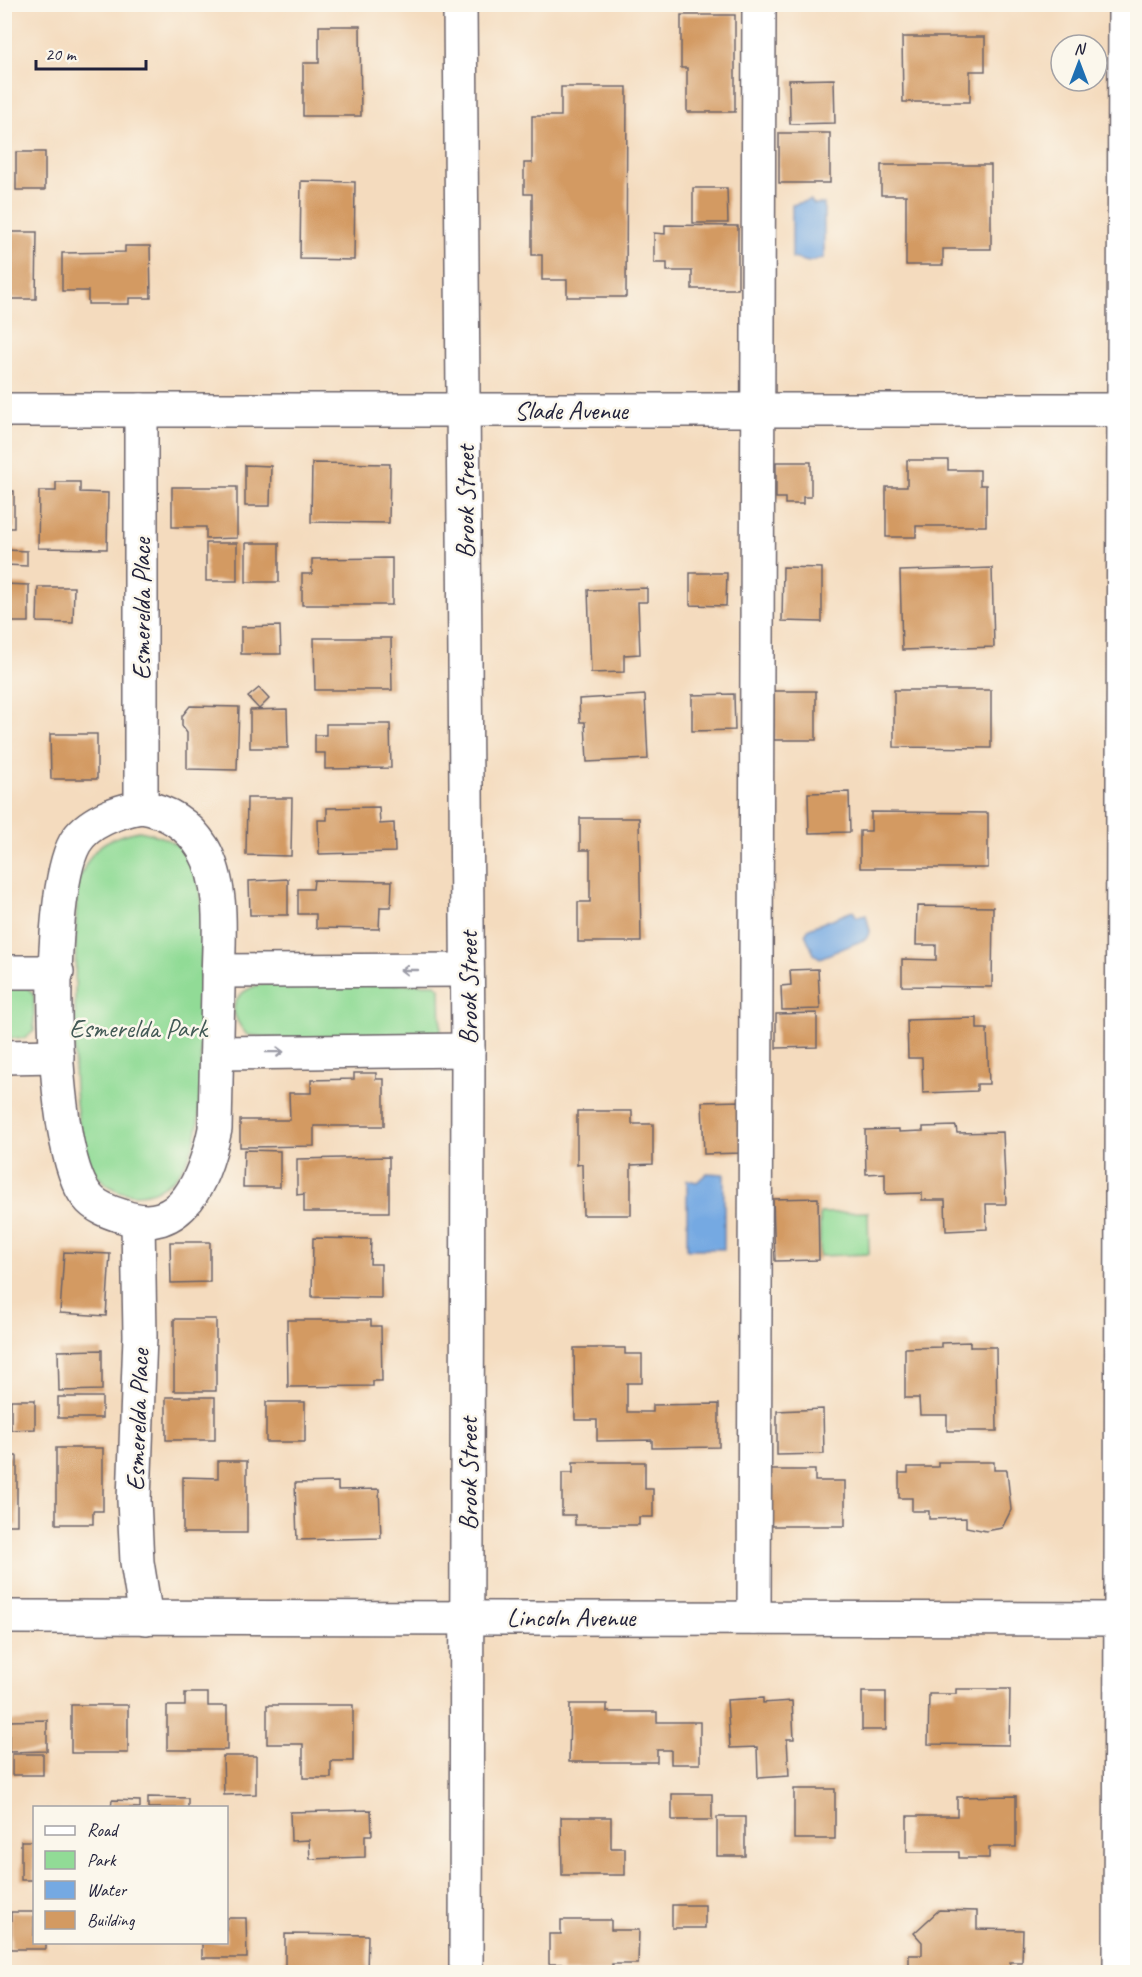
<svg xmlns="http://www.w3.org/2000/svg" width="1142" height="1977" viewBox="0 0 1142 1977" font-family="Caveat,sans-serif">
<rect width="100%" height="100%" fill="#fbf7ec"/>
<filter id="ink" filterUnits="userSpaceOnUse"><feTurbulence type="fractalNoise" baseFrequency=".0167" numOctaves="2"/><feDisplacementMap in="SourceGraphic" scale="12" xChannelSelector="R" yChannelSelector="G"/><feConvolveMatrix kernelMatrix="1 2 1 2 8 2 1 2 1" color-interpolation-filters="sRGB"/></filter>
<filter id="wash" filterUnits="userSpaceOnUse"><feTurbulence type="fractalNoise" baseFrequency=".008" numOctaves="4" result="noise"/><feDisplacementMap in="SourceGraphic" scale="24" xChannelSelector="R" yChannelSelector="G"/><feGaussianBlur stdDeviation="1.35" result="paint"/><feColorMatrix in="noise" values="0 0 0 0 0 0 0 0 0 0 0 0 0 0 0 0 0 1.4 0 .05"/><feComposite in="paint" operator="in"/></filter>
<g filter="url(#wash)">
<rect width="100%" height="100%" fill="#f4dbbe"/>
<g fill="#91db96" stroke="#5a7e68" stroke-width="1.5">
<path d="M139,831C163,835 187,845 195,870C208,907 201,953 201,992C200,1033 202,1074 199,1114C198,1127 195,1143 190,1154C168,1207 102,1209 85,1151C72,1107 74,1061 75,1016C75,972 76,928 77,884C92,848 100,839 139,831Z"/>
<path d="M261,984H435L440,988L441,1033L436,1037L282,1039L247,1035C226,1011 230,994 261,984Z"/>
<polygon points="5,987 27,987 34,995 34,1031 25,1038 5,1038"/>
<polygon points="868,1212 869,1254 820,1256 820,1213"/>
</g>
<g fill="#75a9e2" stroke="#4c668e" stroke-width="1.5">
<polygon points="810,200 814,204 824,204 824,258 808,262 792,258 792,205"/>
<polygon points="853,911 857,917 866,915 870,931 866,939 820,958 814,954 805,934 809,928"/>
<polygon points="707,1173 724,1174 724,1249 687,1249 687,1180 697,1182"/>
</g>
<g id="blocks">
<g fill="#d39a62">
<polygon points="681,15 735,15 735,112 687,112 687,68 681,68"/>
<polygon points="319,26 360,26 361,116 303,116 303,63 319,63"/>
<polygon points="902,37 985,37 985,71 970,71 970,102 903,102"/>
<polygon points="834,79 835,123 790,124 789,80"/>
<polygon points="561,87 627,87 626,297 567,297 567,280 542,280 542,255 532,255 532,194 524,194 524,163 532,163 532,116 561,116"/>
<rect x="779" y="133" width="51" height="50"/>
<rect x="16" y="152" width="29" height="38"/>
<polygon points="881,165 991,165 991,249 943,249 943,265 906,265 906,195 881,195"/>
<polygon points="301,181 355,182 354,260 300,259"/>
<polygon points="693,188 727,188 728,223 693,223"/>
<polygon points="665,225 738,226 738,289 692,289 692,271 667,271 667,263 654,263 654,233 665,234"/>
<polygon points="4,232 37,232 36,299 4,299"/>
<polygon points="125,246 150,246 151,298 129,298 129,304 88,304 88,291 62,291 62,253 125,252"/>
<polygon points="907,460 948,460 948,470 980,470 980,485 986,485 986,526 916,526 916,537 886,537 886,487 907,487"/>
<polygon points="776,462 811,462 811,497 803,497 803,504 785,504 785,498 776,498"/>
<polygon points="312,463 390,464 389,523 311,522"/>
<polygon points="245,465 271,466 270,506 245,506"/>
<polygon points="56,482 80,482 80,492 108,493 107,549 38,548 39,491 56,491"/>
<polygon points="172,487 237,487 237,538 206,539 206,527 172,527"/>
<rect x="4" y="491" width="10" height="37"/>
<rect x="206" y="543" width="31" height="38"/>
<rect x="246" y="543" width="33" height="39"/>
<polygon points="6,550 27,551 27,566 6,565"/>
<polygon points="392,558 392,605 302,605 302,574 312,574 312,559"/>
<polygon points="783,567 822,568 822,622 782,621"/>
<polygon points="992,568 994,647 902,650 900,571"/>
<polygon points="690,573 727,573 726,606 690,605"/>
<polygon points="4,584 29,585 29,622 4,622"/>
<polygon points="38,587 74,587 73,623 37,622"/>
<polygon points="647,588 647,602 638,602 640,654 624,655 624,672 591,673 588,590"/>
<polygon points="280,626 281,654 241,654 241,627"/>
<polygon points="314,638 391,638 392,690 315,690"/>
<polygon points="259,688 269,699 259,709 248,697"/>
<polygon points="894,690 991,690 991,748 894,747"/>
<rect x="774" y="691" width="42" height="49"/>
<polygon points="734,694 735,730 692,731 692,695"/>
<polygon points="645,695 648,759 587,762 585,722 580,722 579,699"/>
<polygon points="190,706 239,707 237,770 187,769 187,733 182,726 182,716"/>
<polygon points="287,709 288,748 250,748 250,710"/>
<polygon points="326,724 390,724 391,768 325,769 325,753 315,753 315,735 326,735"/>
<polygon points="50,734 97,734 97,779 51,779"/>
<polygon points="849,792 850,832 809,833 808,793"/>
<polygon points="247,798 292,798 291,856 246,855"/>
<polygon points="379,807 380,824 394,823 395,852 319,854 318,820 327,820 327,808"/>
<polygon points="871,812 988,813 988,868 860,868 860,831 871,831"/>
<polygon points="580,818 639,818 641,942 578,942 578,902 590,902 590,850 580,850"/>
<polygon points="288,879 288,915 250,915 249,881"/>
<polygon points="314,880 392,881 391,907 380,907 379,929 316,928 316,914 298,914 298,889 313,889"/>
<polygon points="917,906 993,907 992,987 902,986 902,959 936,960 936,945 916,945"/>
<polygon points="818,969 820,1009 782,1010 781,986 791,985 790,970"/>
<polygon points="817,1013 817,1047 776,1048 776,1014"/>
<polygon points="977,1018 977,1029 987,1029 989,1084 977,1084 977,1091 923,1093 922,1058 908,1058 907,1020"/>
<polygon points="354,1073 376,1073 376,1079 384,1079 384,1126 314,1126 314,1146 240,1147 240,1120 290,1120 289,1093 311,1093 311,1080 354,1079"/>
<polygon points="741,1101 742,1153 704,1154 702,1102"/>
<polygon points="577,1111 632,1111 632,1124 653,1124 653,1164 631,1165 631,1215 583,1215 582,1164 577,1165"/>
<polygon points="956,1126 957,1133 1003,1132 1006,1204 986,1204 987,1229 946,1231 945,1200 922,1200 922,1193 885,1194 885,1173 866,1174 865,1130 899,1129 899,1132 923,1131 923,1127"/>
<polygon points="244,1150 280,1151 280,1187 243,1187"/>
<polygon points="389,1157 389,1212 304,1212 304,1194 297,1195 297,1159"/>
<polygon points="818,1198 819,1260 775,1261 773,1199"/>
<polygon points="313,1238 371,1239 370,1264 381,1264 381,1298 312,1297"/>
<polygon points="170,1242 210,1242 210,1282 171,1283"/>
<polygon points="64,1252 110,1254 106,1316 60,1313"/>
<rect x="174" y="1319" width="42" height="72"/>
<polygon points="287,1320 371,1320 371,1326 381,1326 382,1381 373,1381 373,1386 288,1387"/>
<polygon points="970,1342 970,1347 996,1347 997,1431 947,1431 947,1415 920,1415 919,1398 905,1398 905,1348 941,1347 941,1343"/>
<polygon points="574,1348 625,1348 625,1354 642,1354 642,1383 627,1383 627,1412 653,1412 653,1405 719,1404 719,1447 652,1448 652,1440 597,1441 597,1420 575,1420"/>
<polygon points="102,1350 102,1390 59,1391 58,1351"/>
<rect x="58" y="1397" width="44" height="21"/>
<rect x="166" y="1397" width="49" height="43"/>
<polygon points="11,1400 35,1400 35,1429 11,1430"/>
<rect x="266" y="1402" width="39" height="40"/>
<polygon points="823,1409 824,1454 777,1455 777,1411"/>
<polygon points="56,1448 103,1448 103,1511 93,1511 93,1524 56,1524"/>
<rect x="4" y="1456" width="13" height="69"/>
<polygon points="218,1461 247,1461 247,1533 183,1533 183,1477 218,1478"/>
<polygon points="573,1462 645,1462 645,1489 653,1489 653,1517 639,1517 639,1525 575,1525 575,1515 562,1515 562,1473 573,1473"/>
<polygon points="938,1462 994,1462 994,1470 1007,1470 1011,1510 1002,1528 986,1531 966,1527 966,1518 929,1519 929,1511 912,1511 912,1498 899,1498 899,1473 908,1473 908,1467 938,1467"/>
<polygon points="770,1470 815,1470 815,1481 845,1481 845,1526 770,1526"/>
<polygon points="338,1482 338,1490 379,1489 381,1538 297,1540 295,1483"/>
<polygon points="956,1689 1010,1689 1009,1745 928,1744 929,1694 956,1694"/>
<rect x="862" y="1692" width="24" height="38"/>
<polygon points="185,1693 208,1693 208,1706 227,1706 227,1750 167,1750 167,1706 185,1706"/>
<polygon points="763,1698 763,1703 792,1701 794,1739 787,1739 789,1776 758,1778 757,1747 730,1748 727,1700"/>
<polygon points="570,1704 607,1704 607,1712 657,1712 657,1722 700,1722 700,1764 671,1764 671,1750 657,1750 657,1762 569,1762"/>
<rect x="71" y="1705" width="57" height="48"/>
<polygon points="267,1705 353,1705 353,1761 331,1761 331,1778 303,1778 303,1744 267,1744"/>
<polygon points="47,1720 47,1751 9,1752 9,1721"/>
<rect x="12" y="1754" width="31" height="21"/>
<polygon points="223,1756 256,1756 256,1794 224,1795"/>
<rect x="794" y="1789" width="41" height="50"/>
<rect x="672" y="1794" width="40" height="26"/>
<polygon points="1016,1796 1016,1847 989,1847 989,1858 959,1858 959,1852 907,1852 907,1816 957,1816 957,1797"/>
<polygon points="148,1797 188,1798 188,1808 148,1808"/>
<polygon points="112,1800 140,1801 140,1808 111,1808"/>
<polygon points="371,1810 372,1835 365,1835 365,1857 310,1859 309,1840 291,1841 290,1812"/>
<polygon points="561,1817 611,1817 611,1848 625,1848 625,1875 562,1875"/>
<rect x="717" y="1817" width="28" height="39"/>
<rect x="21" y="1841" width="13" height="39"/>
<rect x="672" y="1905" width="33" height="23"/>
<polygon points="939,1910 977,1911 977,1929 1023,1930 1022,1962 1010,1962 1010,1972 909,1972 909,1955 922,1955 922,1942 914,1933"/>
<polygon points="11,1912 34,1912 34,1942 46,1942 46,1949 11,1949"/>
<polygon points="226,1918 246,1918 247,1958 202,1958 202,1942 226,1942"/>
<polygon points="561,1920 611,1920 611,1930 639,1930 638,1964 612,1964 612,1972 562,1972 562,1964 549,1964 549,1934 561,1934"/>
<polygon points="285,1934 368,1935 367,1972 285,1972"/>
</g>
</g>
</g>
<g filter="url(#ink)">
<use href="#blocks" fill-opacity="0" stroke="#6c6369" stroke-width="1.5"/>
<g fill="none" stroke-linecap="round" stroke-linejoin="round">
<g stroke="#6c6369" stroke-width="36">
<g id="minor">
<polyline points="460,4 468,1050 466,1972"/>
<polyline points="4,410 1138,410"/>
<path d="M141,807C168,811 188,824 203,848C226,888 218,943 218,987C217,1034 216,1082 215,1129C205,1176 183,1239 122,1216C109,1212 95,1207 87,1196C48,1150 45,896 75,843C87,822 118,811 141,807Z"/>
<polyline points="141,807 141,410"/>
<polyline points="218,971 467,970"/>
<polyline points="4,972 57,972"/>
<polyline points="217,1053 468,1050"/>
<polyline points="4,1057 57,1056"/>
<polyline points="138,1222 140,1336 134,1500 137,1562 146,1618"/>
<polyline points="4,1617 1138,1619"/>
<polyline points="754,1618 759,4"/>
<polyline points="1120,1972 1125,4"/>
</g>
</g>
<use href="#minor" stroke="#fff" stroke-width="33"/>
</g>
<defs><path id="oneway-shaft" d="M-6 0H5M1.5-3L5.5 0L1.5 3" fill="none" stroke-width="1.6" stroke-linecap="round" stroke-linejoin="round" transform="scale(1.5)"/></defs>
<g stroke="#9c9ca7">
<use href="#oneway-shaft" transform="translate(409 970) rotate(180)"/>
<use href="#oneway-shaft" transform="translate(275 1052) rotate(-1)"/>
</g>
</g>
<g text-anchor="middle" stroke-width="5" stroke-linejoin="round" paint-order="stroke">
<g font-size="26" fill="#22223b" stroke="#fbf7ec">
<text x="571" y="419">Slade Avenue</text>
<text transform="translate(465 502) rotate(-90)" y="9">Brook Street</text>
<text transform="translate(141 609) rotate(-90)" y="9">Esmerelda Place</text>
<text transform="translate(468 988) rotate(-90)" y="9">Brook Street</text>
<text transform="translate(137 1420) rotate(-88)" y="9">Esmerelda Place</text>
<text transform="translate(468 1474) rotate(-90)" y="9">Brook Street</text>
<text x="571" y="1626">Lincoln Avenue</text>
</g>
<g font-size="26" fill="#435a56" stroke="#fbf7ec">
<text x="138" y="1037">Esmerelda Park</text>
</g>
</g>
<rect width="1142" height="1977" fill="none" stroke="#fbf7ec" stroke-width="24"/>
<rect x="33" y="1806" width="195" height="138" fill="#fbf7ec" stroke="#a4a2a5" stroke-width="1.5"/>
<rect x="45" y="1826" width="30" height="9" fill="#ffffff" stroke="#a4a2a5" stroke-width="1.5"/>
<text x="87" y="1836" font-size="18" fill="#22223b">Road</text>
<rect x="45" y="1851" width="30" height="18" fill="#91db96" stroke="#a4a2a5" stroke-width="1.5"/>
<text x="87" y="1866" font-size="18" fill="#22223b">Park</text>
<rect x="45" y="1881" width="30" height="18" fill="#75a9e2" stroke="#a4a2a5" stroke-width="1.5"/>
<text x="87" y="1896" font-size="18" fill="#22223b">Water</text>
<rect x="45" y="1911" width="30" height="18" fill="#d39a62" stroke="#a4a2a5" stroke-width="1.5"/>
<text x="87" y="1926" font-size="18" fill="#22223b">Building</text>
<g transform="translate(1079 63)"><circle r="28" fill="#fbf7ec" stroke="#a4a2a5" stroke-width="1.5"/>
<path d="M0-4.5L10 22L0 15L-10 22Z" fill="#1f6fb2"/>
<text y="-9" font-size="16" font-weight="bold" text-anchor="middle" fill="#22223b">N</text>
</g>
<path d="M36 60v9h110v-9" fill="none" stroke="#22223b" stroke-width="3"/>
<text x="45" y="60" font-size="18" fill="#22223b" stroke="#fbf7ec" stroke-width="4.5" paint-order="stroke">20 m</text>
</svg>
